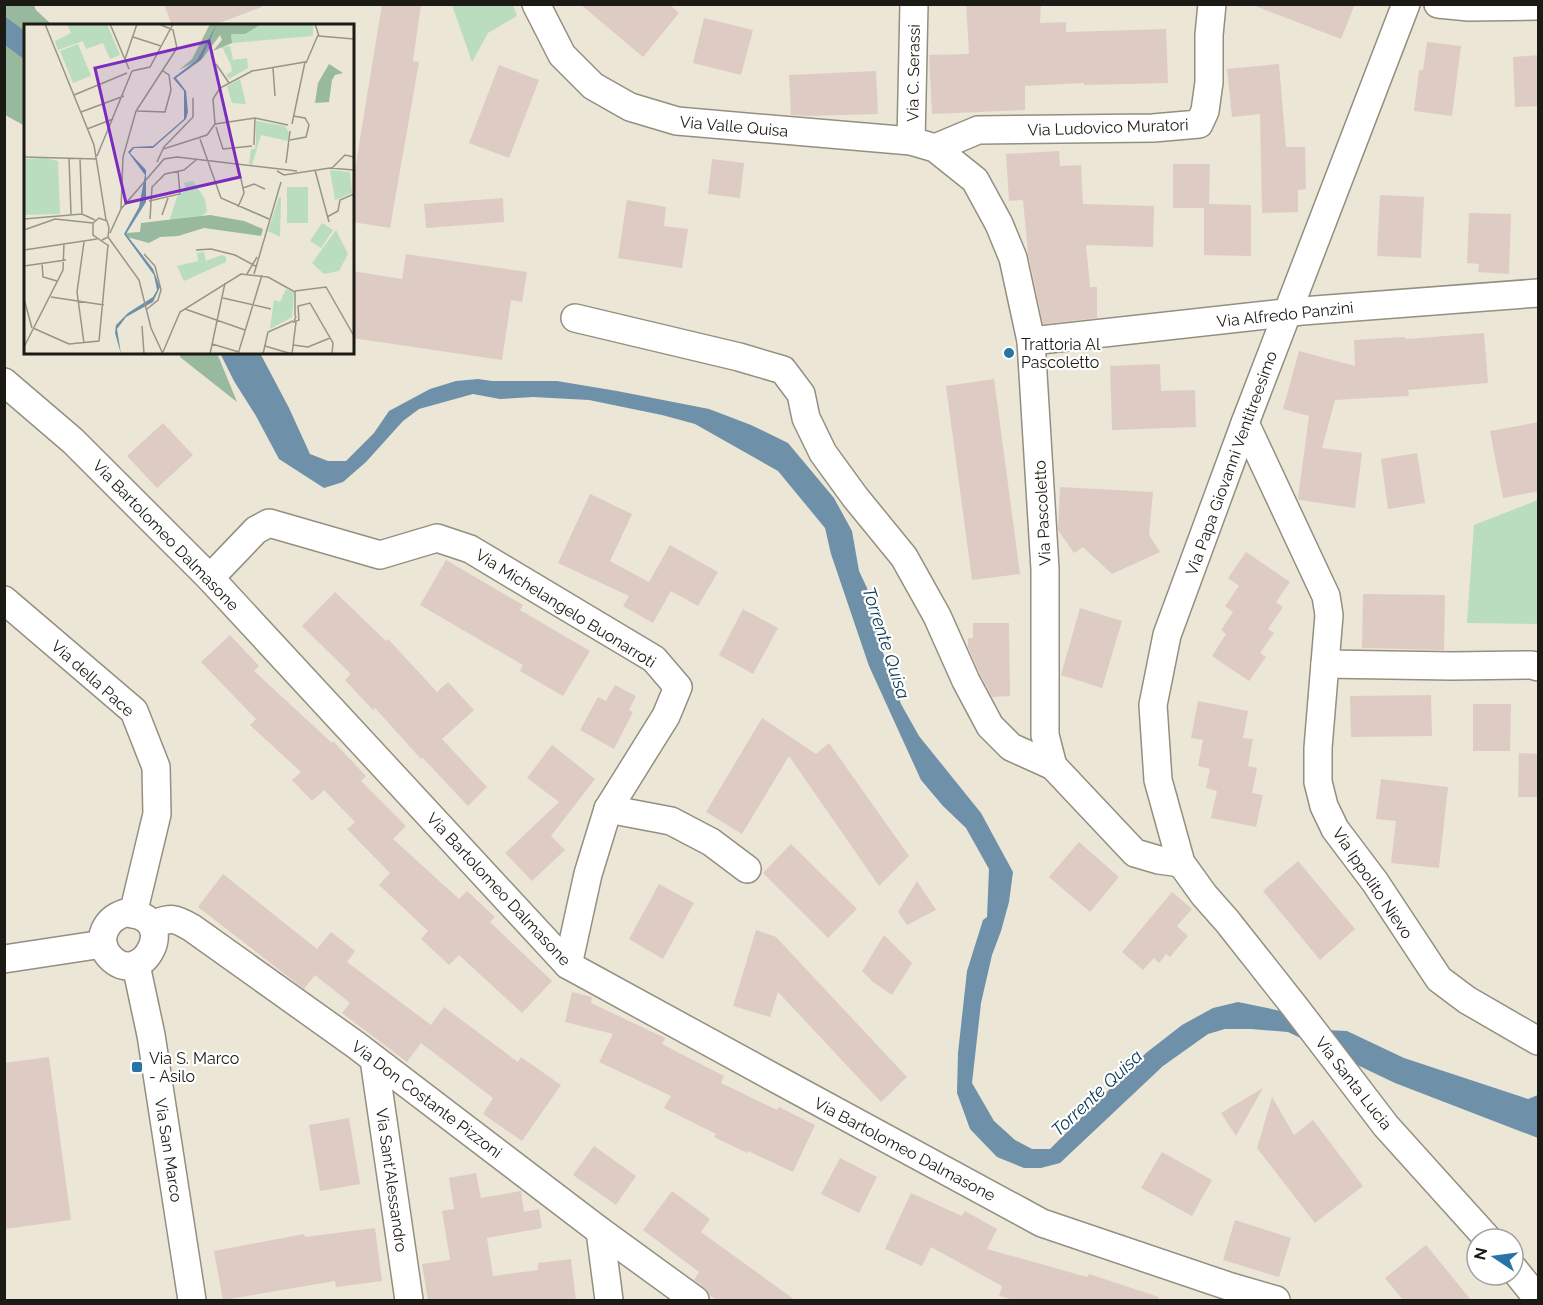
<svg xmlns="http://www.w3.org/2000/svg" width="1543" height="1305" viewBox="0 0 1543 1305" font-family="Raleway,sans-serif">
<rect width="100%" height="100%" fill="#ebe6d5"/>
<g fill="#badcbf">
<polygon points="452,5 513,5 517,16 488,33 472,62"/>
<polygon points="1538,500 1538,624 1467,623 1474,525"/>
</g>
<g fill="#98b99d">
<polygon points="4,5 34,5 36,10 52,25 26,26 25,126 5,115"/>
<polygon points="180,353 217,353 237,402 180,357"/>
</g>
<g fill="#6e90a9">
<polygon points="4,16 25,31 25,60 5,45"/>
<polygon points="220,353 260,353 289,408 310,454 328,461 346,461 374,433 389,411 430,389 456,381 478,379 492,381 557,381 617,391 709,409 751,425 788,443 834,498 852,531 859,571 867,588 881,647 901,704 919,736 981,813 1013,872 1009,902 1001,931 992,955 981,1003 972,1083 994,1121 1015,1140 1032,1149 1050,1149 1146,1053 1182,1025 1213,1008 1238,1002 1281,1011 1325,1030 1347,1031 1404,1058 1528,1099 1538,1095 1538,1138 1395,1083 1288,1032 1251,1029 1225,1029 1208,1034 1163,1066 1060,1163 1041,1168 1024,1168 997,1157 970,1129 957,1093 958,1053 967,971 983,920 987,917 989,869 966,828 943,806 921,780 869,666 831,554 825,528 778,471 695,424 662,415 589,400 533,397 500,399 473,394 419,409 403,421 366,462 343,482 324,488 279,459 256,416 234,381"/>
</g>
<g fill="#deccc4">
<polygon points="164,4 262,4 262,7 211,26 172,26"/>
<polygon points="382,4 421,4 413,61 419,62 390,228 352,222 352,188"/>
<polygon points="580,4 669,4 679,13 643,57"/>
<polygon points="966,4 1041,4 1040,23 1066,22 1066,32 1166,29 1168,83 1084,85 1084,83 1025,86 1025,110 932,114 929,55 969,54"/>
<polygon points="1255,4 1355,4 1341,39 1255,6"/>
<polygon points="704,18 753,30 741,75 693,63"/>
<polygon points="1427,42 1461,46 1452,116 1414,111 1419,70 1423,70"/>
<polygon points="1539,55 1539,106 1515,107 1513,57"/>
<polygon points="1279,64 1286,147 1305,147 1306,189 1298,190 1298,212 1262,213 1260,114 1232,117 1227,69"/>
<polygon points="499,65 539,80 509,158 469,143"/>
<polygon points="876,71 878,114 809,116 791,115 789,75"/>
<polygon points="1059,151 1060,166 1081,165 1083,204 1154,206 1153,247 1086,245 1090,287 1097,287 1097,318 1043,324 1028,253 1023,200 1009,201 1006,154"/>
<polygon points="712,159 744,163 740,198 708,194"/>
<polygon points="1173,164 1210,164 1209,204 1251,205 1251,256 1204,255 1204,208 1173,208"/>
<polygon points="1380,195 1424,197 1421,258 1377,256"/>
<polygon points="503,198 504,222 426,228 424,204"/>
<polygon points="627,200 666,207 664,226 688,229 682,268 618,258"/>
<polygon points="1469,213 1511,214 1509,274 1478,272 1479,264 1467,263"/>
<polygon points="406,254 527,272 522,302 511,300 502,360 352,338 352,271 402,279"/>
<polygon points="1484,333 1488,383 1408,390 1409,396 1372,398 1369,397 1369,398 1335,400 1322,448 1362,453 1355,508 1299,500 1298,498 1309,416 1283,409 1299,351 1355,366 1354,340 1405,337 1406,339"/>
<polygon points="1160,364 1161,391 1195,390 1196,427 1112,430 1110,366"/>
<polygon points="994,379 1020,574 972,580 946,386"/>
<polygon points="1539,422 1539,491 1503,498 1490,431"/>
<polygon points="163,423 193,455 157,488 127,456"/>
<polygon points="1417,453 1425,503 1388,509 1381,459"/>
<polygon points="1060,487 1153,492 1149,535 1160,552 1112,574 1083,547 1074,553 1058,530"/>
<polygon points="590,494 632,514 610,561 649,582 670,545 718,572 698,606 671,591 653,623 623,606 629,596 558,563"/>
<polygon points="1246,552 1290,582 1276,602 1283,607 1268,629 1274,633 1260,653 1266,657 1249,681 1212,656 1226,634 1221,630 1233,612 1225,606 1239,586 1228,578"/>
<polygon points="446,560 523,605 520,610 590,651 563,696 520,671 523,665 420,605"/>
<polygon points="335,592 386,641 388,639 437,692 448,682 474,710 442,739 487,787 468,806 422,757 421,759 375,708 373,710 345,680 351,674 302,626"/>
<polygon points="1363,594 1445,595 1444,650 1362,648"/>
<polygon points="1080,608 1122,621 1102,688 1061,675"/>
<polygon points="743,609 778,628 753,674 719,655"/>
<polygon points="973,623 1009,623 1010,696 992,697 980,674 968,647 968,638 973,638"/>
<polygon points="230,635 259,666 254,671 332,743 333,741 366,776 361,781 406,826 393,839 459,899 467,891 495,917 490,922 552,981 522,1013 459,955 449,965 421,939 428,931 379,885 390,873 347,829 355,822 324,790 312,801 292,780 301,772 250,725 256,719 201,662"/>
<polygon points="615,685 636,696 629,710 633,712 614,749 580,730 598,697 606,701"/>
<polygon points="1431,695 1432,736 1351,737 1350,696"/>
<polygon points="1198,701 1248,711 1243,738 1253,739 1248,766 1257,768 1252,793 1263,795 1256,827 1211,818 1217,791 1206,788 1210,769 1198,766 1203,740 1191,738"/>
<polygon points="1473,704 1511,704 1510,751 1473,751"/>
<polygon points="762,718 816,754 829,743 909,856 879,886 789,756 742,834 706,812"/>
<polygon points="552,745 595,779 551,836 565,850 532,881 505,853 559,802 527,778"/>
<polygon points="1519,753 1539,754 1539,797 1518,797"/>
<polygon points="1381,779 1448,787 1439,868 1391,863 1396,821 1376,819"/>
<polygon points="1079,842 1119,877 1090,912 1049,877"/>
<polygon points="791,844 857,909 828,938 763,873"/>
<polygon points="1298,861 1355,929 1320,960 1263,891"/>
<polygon points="223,874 317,949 331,932 355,951 347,962 431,1025 444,1007 518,1062 521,1057 561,1085 522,1141 483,1114 493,1098 421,1043 407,1062 342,1013 350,1003 315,975 304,989 198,907"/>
<polygon points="917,881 936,910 907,925 898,912"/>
<polygon points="659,884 694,903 663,959 629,939"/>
<polygon points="1172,892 1192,909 1177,926 1188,936 1170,957 1166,954 1159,963 1154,958 1143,970 1122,952"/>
<polygon points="756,930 776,937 907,1077 881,1102 778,992 770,1017 733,1006"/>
<polygon points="884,935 912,963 892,995 873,982 862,971"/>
<polygon points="572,992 592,997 591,1003 665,1038 662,1044 724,1076 721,1083 777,1110 779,1107 815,1125 793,1172 748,1151 747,1153 714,1137 716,1134 664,1108 671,1096 599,1062 613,1034 565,1022"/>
<polygon points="49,1057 71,1220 4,1229 4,1063"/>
<polygon points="1263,1088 1236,1136 1221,1113"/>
<polygon points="1272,1097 1294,1135 1313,1120 1363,1186 1315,1223 1257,1148"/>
<polygon points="349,1118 360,1184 320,1191 309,1125"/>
<polygon points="594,1146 636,1176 616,1205 573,1175"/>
<polygon points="1162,1152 1212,1180 1192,1216 1141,1188"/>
<polygon points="840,1158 877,1177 859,1213 821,1194"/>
<polygon points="476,1173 481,1198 521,1191 524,1212 539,1209 542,1228 487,1238 493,1276 538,1270 538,1263 571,1259 576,1300 428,1300 422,1264 450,1260 442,1211 454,1209 449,1178"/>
<polygon points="672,1191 710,1219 701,1232 795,1300 717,1300 710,1296 705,1288 694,1280 699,1272 643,1230"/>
<polygon points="911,1193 962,1216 965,1211 997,1229 987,1249 1087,1277 1089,1274 1159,1297 1158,1300 1014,1300 999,1296 1002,1286 931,1247 922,1266 885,1249"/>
<polygon points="1235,1220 1291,1238 1279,1277 1223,1260"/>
<polygon points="375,1228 382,1281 336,1287 335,1281 223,1300 214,1251 304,1234 305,1237"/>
<polygon points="1426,1245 1471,1300 1403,1300 1385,1278"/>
</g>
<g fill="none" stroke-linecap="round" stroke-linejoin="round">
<g stroke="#948f80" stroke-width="30">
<g id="street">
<polyline points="536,4 562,55 593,86 630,107 677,121 911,141 935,148 975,180 999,224 1013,258 1031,341 1045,569 1045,735 1053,766 1135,853 1159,860 1181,863"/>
<polyline points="1406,4 1245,423 1167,635 1153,705 1158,780 1181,863 1204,895 1227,921 1295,1007 1386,1126 1488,1239"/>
<polyline points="1438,4 1469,7 1538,6"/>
<polyline points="911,141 914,4"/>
<polyline points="935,148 978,130 1153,128 1199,124 1205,111 1209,82 1209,35 1212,4"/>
<polyline points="575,318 739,357 783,370 801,394 806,418 823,453 855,497 904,557 937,616 966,681 990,726 1011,747 1053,766"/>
<polyline points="1031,341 1302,311 1538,293"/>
<polyline points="4,382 73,441 210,578 568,965 782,1082 1042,1223 1231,1287 1276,1300"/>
<polyline points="1245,423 1326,596 1329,615 1318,748 1318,782 1324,806 1335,829 1375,882 1439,979 1467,1000 1538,1041"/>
<polyline points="210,578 256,530 269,523 380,555 437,538 470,549 654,659 678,687 666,716 608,809 588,874 568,965"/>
<polyline points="4,600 134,711 156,767 157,814 133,914"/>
<polyline points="1325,664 1452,666 1532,665 1538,667"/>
<polyline points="608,809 671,821 711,842 747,869"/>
<path d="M125,913C184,915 141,993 109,956C95,939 106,919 125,913Z"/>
<path d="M152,924C172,918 173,917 192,928L356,1045L600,1231L695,1300"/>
<polyline points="4,959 103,944"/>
<polyline points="136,965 151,1035 192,1300"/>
<polyline points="374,1059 409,1300"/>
<polyline points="600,1231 609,1300"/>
<polyline points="1513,1268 1538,1299"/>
</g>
</g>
<use href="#street" stroke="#fff" stroke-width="27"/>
</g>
<g fill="#2775a7" stroke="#fff" stroke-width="2">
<circle cx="1009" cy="353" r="6"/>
<rect x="131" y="1061" width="12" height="12" rx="3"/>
</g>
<g text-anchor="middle" stroke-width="4.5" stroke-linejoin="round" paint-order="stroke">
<g font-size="16" fill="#1c1a14" stroke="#fff">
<text transform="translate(913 73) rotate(-89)" y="6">Via C. Serassi</text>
<text transform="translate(734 126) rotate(5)" y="6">Via Valle Quisa</text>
<text transform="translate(1108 127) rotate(-2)" y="6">Via Ludovico Muratori</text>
<text transform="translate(1285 314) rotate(-6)" y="6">Via Alfredo Panzini</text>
<text transform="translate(1231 463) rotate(-70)" y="6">Via Papa Giovanni Ventitreesimo</text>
<text transform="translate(1042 513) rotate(-93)" y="6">Via Pascoletto</text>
<text transform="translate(166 535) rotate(46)" y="6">Via Bartolomeo Dalmasone</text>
<text transform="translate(566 608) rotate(32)" y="6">Via Michelangelo Buonarroti</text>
<text transform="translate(93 678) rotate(42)" y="6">Via della Pace</text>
<text transform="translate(1373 883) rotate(56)" y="6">Via Ippolito Nievo</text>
<text transform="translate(499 889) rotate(47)" y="6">Via Bartolomeo Dalmasone</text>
<text transform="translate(1354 1083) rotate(52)" y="6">Via Santa Lucia</text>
<text transform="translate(427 1099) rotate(37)" y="6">Via Don Costante Pizzoni</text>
<text transform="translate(905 1149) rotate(28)" y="6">Via Bartolomeo Dalmasone</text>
<text transform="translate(169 1150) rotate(81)" y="6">Via San Marco</text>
<text transform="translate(392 1180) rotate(82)" y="6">Via Sant'Alessandro</text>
</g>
<g font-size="16" fill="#1c1a14" stroke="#fff" text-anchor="start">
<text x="1021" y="350">Trattoria Al<tspan x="1021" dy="18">Pascoletto</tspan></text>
<text x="149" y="1064">Via S. Marco<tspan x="149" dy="18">- Asilo</tspan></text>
</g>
<g font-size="18" font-style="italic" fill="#0d3a55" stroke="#fff">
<text transform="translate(886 643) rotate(72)" y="6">Torrente Quisa</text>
<text transform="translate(1097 1093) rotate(-43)" y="6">Torrente Quisa</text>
</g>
</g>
<g transform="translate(24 24)">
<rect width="330" height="330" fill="#ebe6d5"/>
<path d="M43,0H83L96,31L86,35L79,19L62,25L59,17L34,26L31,17L47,9ZM237,0H289V12L208,19L207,10ZM54,20L67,52L49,59L36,27ZM206,22L209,36L223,34L224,44L205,55L202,51L208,47L207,41L198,23ZM216,55L222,80L208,79L203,62ZM232,97L261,102L265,109L264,117L237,111L228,141L225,140L227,125H231L232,120ZM21,134L34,137L36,190L0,191V135ZM306,146L326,148L328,169L311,176ZM169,157L181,175L183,188L174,194L145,198L153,173L162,165L160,159ZM263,163H284V199H263ZM255,173H257L256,213L244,207ZM298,199L309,206L297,224L286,217ZM312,206L324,230L315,247L300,250L288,239ZM180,228L182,237L198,231L202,233V238L160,257L153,242L174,237L173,229ZM262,265L270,269L268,293L246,305L250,276L256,278Z" fill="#badcbf"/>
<path d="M186,0H237L221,10H207L208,19L189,27L198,16L196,11L179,34L155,46L168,35ZM305,40L319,49L311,51L308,56L305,78L291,79L294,59ZM186,191L220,197L239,205L237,212L180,204L154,212L136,213L125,219L103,213L102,209L116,208L117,199Z" fill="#98b99d"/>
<path d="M193,0L177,36L152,54L162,67L164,88L162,95L129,124H110L106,129L122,146V178L102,210L129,245L136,263L129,278L102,293L93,305L97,330L91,309L92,301L104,289L129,273L133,266L130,251L100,210L115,183L121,151L104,128L109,123L129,122L160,95V67L149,54L173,36Z" fill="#6e90a9"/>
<path fill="none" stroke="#989488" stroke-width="1.5" d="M21,0L70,121L82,196M86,0L105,45M291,0L295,12L330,15M109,13L137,22M101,35L113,0M282,39L294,11M192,40L205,59M249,44L251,72M108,47L126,43L149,0M50,71L103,49M113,87L141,88L147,66L145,51L139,47M57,88L100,72M191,100L189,75L196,64L228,47L281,38L268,100M191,100L231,94L264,101M192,103L199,125L228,122M63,105L89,95M176,115L197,174L245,195M266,116L282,113L285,101L281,94L269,92M230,121L231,94M139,124L169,93V74M73,132L108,47M0,133L73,135M45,134L47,190M56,135L58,190M133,138L139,125L183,111L191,100M262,139L266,107M214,141L220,169L214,183M308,144L321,131L330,133M291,146L305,198M253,147L260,151L306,144L330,146M219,164L230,160L241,165M125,177L156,170L154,147M97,185L99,133L112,87L153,24L149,6L135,0M138,191L144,174M303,193L314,187L316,176L330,170M0,195L58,190L71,196M126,195L128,163L141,150L160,146L172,136M0,206L31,195L69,199M86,209L97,185L140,135L153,133L273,147M84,213L115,256L127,304L139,330M78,216L84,213L85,204L83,197L75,194L69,199V211L85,222M60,218L53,268L60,319M0,226L73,215M172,226L187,225L211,231L233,243M120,230L131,242L137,266L134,276L123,285M18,239L19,253L33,257M0,242L42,236M223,250L233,233M230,250L257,158M271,267L302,263L330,312M27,273L80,281M199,274L247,285M0,275L8,304M161,285L221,306M272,292L270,298L275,296L274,282L286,279L309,319L308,330M118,302L120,330M9,304L45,320M45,320L75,317L84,221M188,320L215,328M269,321L284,323L306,314M241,322L268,330M0,323L39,246L40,219M139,328L156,288L217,250L244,253L271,268V292M186,330L201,259M214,330L238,251M239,330L244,308L269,297M268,330L272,298"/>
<path fill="#7b2cbf" fill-opacity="0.15" stroke="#7b2cbf" stroke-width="3" d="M185,17L216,153L102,179L71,44Z"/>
<rect width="330" height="330" fill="none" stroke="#1c1a14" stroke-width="3"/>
</g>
<rect width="1543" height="1305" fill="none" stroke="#1c1a14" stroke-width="12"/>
<g transform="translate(1495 1257) rotate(283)"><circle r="28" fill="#ffffff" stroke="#a4a3a1" stroke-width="1.5"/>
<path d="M0-4.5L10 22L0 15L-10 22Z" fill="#2775a7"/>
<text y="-9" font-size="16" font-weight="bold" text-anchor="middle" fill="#1c1a14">N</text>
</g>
</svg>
